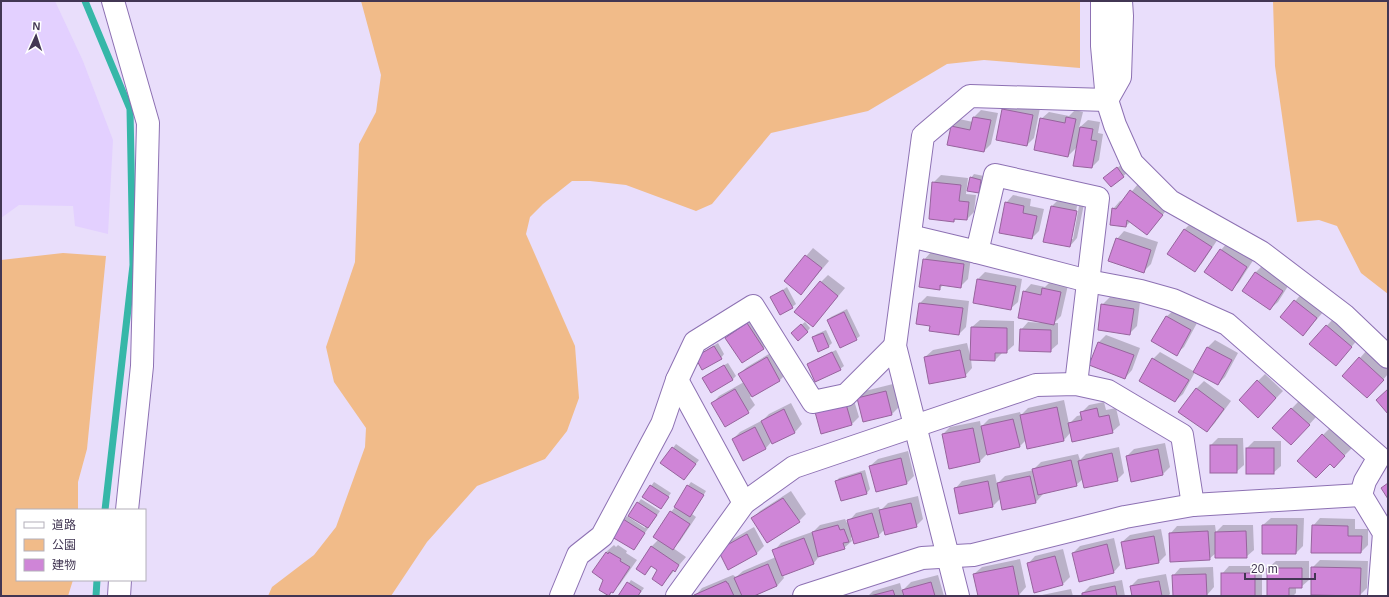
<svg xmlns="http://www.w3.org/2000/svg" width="1389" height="597" viewBox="0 0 1389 597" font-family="Helvetica,'Noto Sans JP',sans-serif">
<rect width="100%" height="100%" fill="#e9defb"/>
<polygon fill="#e3d0ff" points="1,1 55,1 83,61 113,140 108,234 75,226 73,206 19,205 1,218"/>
<g fill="#f1bb89">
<polygon points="361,1 1080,1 1080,68 984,60 947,64 868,111 771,133 712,204 696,211 626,185 590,181 572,181 543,204 530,217 526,234 575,346 579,398 567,431 545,459 477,486 427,542 391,596 268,596 272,587 314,555 336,527 365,447 366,428 334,382 326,347 355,262 359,144 376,112 381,75"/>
<polygon points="1273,1 1388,1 1388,294 1361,273 1337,226 1319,220 1297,222 1275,66"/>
<polygon points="63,253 106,256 87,449 78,482 78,510 17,510 17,580 73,580 68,596 1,596 1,260"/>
</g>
<g fill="#0003" fill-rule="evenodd">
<polygon points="1011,102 1040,108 1034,138 1027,145 1003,110"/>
<polygon points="981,110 998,113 991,144 984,151 952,127 959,119 973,122 974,117"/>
<polygon points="1075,110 1083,112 1079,128 1088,120 1100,122 1098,133 1103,134 1099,160 1092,167 1077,147 1068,156 1041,119 1049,112 1069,116"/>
<polygon points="1121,165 1127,173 1111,186 1108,175"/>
<polygon points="974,174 984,176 982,188 978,192 971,178"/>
<polygon points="941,175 968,178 966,194 976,195 974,212 967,219 957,218 954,221 933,183"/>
<polygon points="1138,184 1169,207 1147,234 1131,221 1126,226 1113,209 1120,201 1123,202"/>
<polygon points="1013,195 1031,199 1030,206 1044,209 1039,231 1032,238 1006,203"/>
<path d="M1059,199L1084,204L1077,238L1070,246L1052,206ZM1077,206H1079L1073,239H1071Z"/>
<polygon points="1192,222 1218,239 1202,263 1195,271 1169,254 1185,229"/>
<polygon points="1124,231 1158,242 1151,264 1143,272 1117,239"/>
<polygon points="1228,242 1254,259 1239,282 1232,289 1221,250"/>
<polygon points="813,248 829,261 801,294 785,281"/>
<polygon points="931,252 971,257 968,279 960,287 944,284 939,289 924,260"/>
<polygon points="1263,265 1290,283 1278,302 1270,309 1255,273"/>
<polygon points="985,272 1022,279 1018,302 1010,309 978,279"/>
<polygon points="828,275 845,288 820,318 821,282"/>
<polygon points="1050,282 1068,285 1061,316 1054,323 1058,323 1058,344 1050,351 1021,330 1028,322 1043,323 1024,292 1031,284 1045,287"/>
<polygon points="787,287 796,304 792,307 771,298"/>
<polygon points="1302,293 1324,311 1303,335 1282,317"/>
<polygon points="927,296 969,301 966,327 959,334 931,325 917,323 920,303"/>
<polygon points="1110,297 1140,302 1137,326 1130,333 1102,305"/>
<polygon points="847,309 860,336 856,339 828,320 831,317"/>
<polygon points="1174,310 1197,323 1184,347 1176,354 1166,317"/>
<polygon points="754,317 770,341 763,349 726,338 733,331"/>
<polygon points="1334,318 1358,339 1343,357 1311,343"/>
<polygon points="980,320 1014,321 1014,345 1006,352 1002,353 995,360 971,359 972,368 965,376 925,357 933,350 967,343 971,359 972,327"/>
<polygon points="805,322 810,328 807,332 796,329"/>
<polygon points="826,330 832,343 828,347 813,337 817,334"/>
<polygon points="1106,335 1140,348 1132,370 1125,378 1099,342"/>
<polygon points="1215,340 1238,353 1225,377 1218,384 1195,372 1183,394 1175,401 1153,359 1160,352 1195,372 1208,347"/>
<polygon points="718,343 724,354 721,358 700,354"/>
<polygon points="836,350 844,366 840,369 808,364 812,361"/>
<polygon points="1367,350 1388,370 1388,374 1374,390 1360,358"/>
<polygon points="774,351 787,373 780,380 750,397 755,405 748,412 712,404 719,396 744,382 739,374 747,367"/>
<polygon points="728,363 736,376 732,380 703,378 706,375"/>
<polygon points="1265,374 1283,391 1258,417 1258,381"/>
<polygon points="1204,381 1231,401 1214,424 1207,431 1196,389"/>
<polygon points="893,384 899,407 892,414 858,398 865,391"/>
<polygon points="853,397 859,417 851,425 824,405"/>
<polygon points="1064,400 1069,424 1077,416 1082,415 1081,413 1089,405 1104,402 1106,410 1116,408 1120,425 1112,432 1071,432 1064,440 1026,440 1019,447 987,454 980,461 950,468 943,434 950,427 980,421 981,427 989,419 1020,412 1021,415 1028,408"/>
<polygon points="1299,401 1316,417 1298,437 1273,428"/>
<polygon points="791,403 802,424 795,432 773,442 772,441 766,448 733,439 740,432 763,420 769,414"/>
<polygon points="1330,428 1352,448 1334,466 1323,435"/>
<polygon points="1218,438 1243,438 1244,465 1236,472 1211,445"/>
<polygon points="1254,441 1281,441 1281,466 1273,473 1247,448"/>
<polygon points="1165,443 1170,467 1163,474 1132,480 1127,456 1134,449"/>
<polygon points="676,444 699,460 684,479 662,463"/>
<polygon points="1119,447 1124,473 1117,480 1083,479 1076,485 1043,493 1043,494 1036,502 1003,509 1001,498 993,506 960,513 955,489 962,481 995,474 997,484 1005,476 1034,470 1034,469 1041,462 1078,454 1080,460 1086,454"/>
<polygon points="908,451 914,476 907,483 876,490 870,466 878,459"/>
<polygon points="865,470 870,489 867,493 841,500 836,482 839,478"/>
<polygon points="654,482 671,493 660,508 643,497"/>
<polygon points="691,482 706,491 692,514 696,517 680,541 673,548 686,557 662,585 659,570 652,566 645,574 637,568 652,546 659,539 671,512 676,506 688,486"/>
<polygon points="791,491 806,514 799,521 753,518 760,511"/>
<polygon points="918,496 923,519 916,526 885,529 878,536 853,536 851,538 852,541 844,548 820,555 814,563 783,575 784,578 777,586 752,596 695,596 702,588 733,575 736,577 743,571 776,557 774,551 781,543 812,532 812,533 820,525 845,519 847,523 849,523 849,521 856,513 879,507 880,511 888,503"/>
<polygon points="641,499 660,511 634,549 623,520 627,516 645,528 646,526 638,503"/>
<polygon points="1271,518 1304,518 1303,546 1296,553 1263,525"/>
<polygon points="1320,518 1355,519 1355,529 1368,529 1368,545 1361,552 1313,526"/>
<polygon points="1215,525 1216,532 1223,525 1253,525 1254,550 1246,557 1216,553 1209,559 1170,534 1177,526"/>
<polygon points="754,527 764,546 757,553 729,568 726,543"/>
<polygon points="1161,529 1166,555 1159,562 1122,542 1130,535"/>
<polygon points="1114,538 1120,565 1113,573 1073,553 1080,546"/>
<polygon points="614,545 616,547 618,545 627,551 626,553 637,560 620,584 608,595 605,580 606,552"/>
<polygon points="1063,549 1070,577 1062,585 1028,564 1035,556"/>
<polygon points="1020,559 1026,587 1019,595 1013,596 979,596 974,574 982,567"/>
<polygon points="1320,560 1368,561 1367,588 1360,595 1312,568"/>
<polygon points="1276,561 1309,561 1309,580 1301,587 1296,587 1296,593 1293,596 1268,596 1268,568"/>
<polygon points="1229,566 1262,566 1262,596 1222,596 1222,574"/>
<polygon points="1213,567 1214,587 1207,595 1174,596 1173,576 1180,568"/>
<polygon points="1166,574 1170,594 1168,596 1133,596 1131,586 1138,579"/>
<polygon points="938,575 944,596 868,596 873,591 900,583 902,591 911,582"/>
<polygon points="631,580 644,588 638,596 620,596"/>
<polygon points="1122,580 1125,596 1083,596 1083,593 1090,586"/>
<polygon points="1071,589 1073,596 1041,596 1042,595"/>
</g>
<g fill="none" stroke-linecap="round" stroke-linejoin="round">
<g stroke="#36b7a8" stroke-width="7">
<polyline points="85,1 130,109 133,265 105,510"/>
<polyline points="96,596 97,580"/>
</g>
</g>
<g fill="#cf85d7" stroke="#97649d">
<polygon points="1002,109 1033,115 1027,146 996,140"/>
<polygon points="973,117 991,120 984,152 947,145 951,126 970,130"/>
<polygon points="1066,117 1076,119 1068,157 1034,150 1040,118 1065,123"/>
<polygon points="1080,127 1093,129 1091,140 1097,141 1092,168 1073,166"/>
<polygon points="1117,167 1124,177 1111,187 1103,178"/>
<polygon points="970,177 981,180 979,193 967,191"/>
<polygon points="932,182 961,185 959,201 969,202 967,220 954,219 954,222 929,219"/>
<polygon points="1130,190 1163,215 1147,235 1127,220 1126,227 1110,225 1112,208 1116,209"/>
<polygon points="1005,202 1024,206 1023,213 1037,216 1032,239 999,233"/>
<polygon points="1051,206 1077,211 1070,247 1043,242"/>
<polygon points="1184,229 1212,247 1195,272 1167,254"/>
<polygon points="1116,238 1151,250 1144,273 1108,261"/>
<polygon points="1220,249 1247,267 1232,291 1204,272"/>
<polygon points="805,255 822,268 801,295 784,281"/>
<polygon points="923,259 964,264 961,288 940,285 940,290 919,287"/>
<polygon points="1255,272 1283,291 1270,310 1242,291"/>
<polygon points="977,279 1016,286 1011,310 973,303"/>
<polygon points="820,281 838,296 813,327 794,312"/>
<polygon points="1042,288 1061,292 1054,325 1018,318 1023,291 1041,295"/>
<polygon points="783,290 793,308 780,315 770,297"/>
<polygon points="1294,300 1317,318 1303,336 1280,317"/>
<polygon points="919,303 963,308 959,335 929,331 930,326 916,324"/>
<polygon points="1101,304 1134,309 1130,335 1098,330"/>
<polygon points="844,312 857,340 840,348 827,320"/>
<polygon points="1166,316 1191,330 1177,356 1151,341"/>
<polygon points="747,323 764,349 742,363 725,338"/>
<polygon points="801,324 808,332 798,341 791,333"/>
<polygon points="1326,325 1352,347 1336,366 1309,344"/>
<polygon points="971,327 1007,328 1007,353 995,353 995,361 970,360"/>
<polygon points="1020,329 1051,330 1051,352 1019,351"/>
<polygon points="823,333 829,347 818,352 812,337"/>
<polygon points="1098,342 1134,355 1125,379 1089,365"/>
<polygon points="714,346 722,359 702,370 695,357"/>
<polygon points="1207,347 1232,360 1218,385 1193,372"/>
<polygon points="960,350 966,377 929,384 924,357"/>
<polygon points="832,352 841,370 815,382 807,364"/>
<polygon points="767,357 780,381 752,397 738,374"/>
<polygon points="1359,357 1384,380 1367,398 1342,376"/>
<polygon points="1152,358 1189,380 1175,402 1139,381"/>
<polygon points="724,365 733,380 711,393 702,378"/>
<polygon points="1257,380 1276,398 1258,418 1239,400"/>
<polygon points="1196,388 1224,409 1207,432 1178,412"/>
<polygon points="735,389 749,413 725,427 711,403"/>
<polygon points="1388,389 1388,414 1376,400"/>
<polygon points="886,391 892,415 863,422 857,398"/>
<polygon points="846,404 852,425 821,434 815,412"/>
<polygon points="1057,407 1064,441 1027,449 1020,415"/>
<polygon points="1097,408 1099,417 1109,415 1113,433 1072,442 1068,423 1082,420 1080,412"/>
<polygon points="1291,408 1310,425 1291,445 1272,428"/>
<polygon points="784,409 795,433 772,444 761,421"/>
<polygon points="1013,419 1020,447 987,455 981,426"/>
<polygon points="755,427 766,449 743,461 732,439"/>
<polygon points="973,428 980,462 949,469 942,434"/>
<polygon points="1322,434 1345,456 1334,468 1330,464 1316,478 1297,461"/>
<rect x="1210" y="445" width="27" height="28"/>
<polygon points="672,447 696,464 684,480 660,463"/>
<rect x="1246" y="448" width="28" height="26"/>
<polygon points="1158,449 1163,475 1131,482 1126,456"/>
<polygon points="1112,453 1118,481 1084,488 1078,461"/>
<polygon points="901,458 907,484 876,492 869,466"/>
<polygon points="1071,460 1077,486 1038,495 1032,469"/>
<polygon points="861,473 867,494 841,501 835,481"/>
<polygon points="1030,476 1036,503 1002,510 997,483"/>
<polygon points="988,481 993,507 959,514 954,488"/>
<polygon points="1388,483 1388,499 1381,488"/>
<polygon points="650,485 669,497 661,509 642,497"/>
<polygon points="687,485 704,495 690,517 674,507"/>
<polygon points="783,498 800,522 767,543 751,518"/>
<polygon points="637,502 657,515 648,528 628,516"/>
<polygon points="911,503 917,527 885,535 879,510"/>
<polygon points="670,511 690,524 673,550 653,537"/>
<polygon points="872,513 879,537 854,544 847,520"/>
<polygon points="623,519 645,533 634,550 612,537"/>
<polygon points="838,525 840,530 844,529 849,542 843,543 845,549 818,557 812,532"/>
<polygon points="1262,525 1297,525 1296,554 1262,554"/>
<polygon points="1312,525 1348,526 1348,536 1362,536 1361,553 1311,553"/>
<polygon points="1208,531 1210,560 1170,562 1169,533"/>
<polygon points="1246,531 1247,558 1215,558 1215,532"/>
<polygon points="747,534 757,554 728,570 718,550"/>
<polygon points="1154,536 1159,563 1126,569 1121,542"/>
<polygon points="804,538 814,564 782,576 772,550"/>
<polygon points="1107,544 1114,573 1079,582 1072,553"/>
<polygon points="651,546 679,565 675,572 673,570 662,586 652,579 657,570 651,566 645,575 636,569"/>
<polygon points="606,552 608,554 609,552 621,559 620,561 630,567 613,593 611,592 609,596 599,590 603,580 592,572"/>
<polygon points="1055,556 1063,585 1034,593 1027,563"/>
<polygon points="768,564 777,586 754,596 742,596 734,578"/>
<polygon points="1013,566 1019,596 978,596 973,574"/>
<polygon points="1311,567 1361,568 1360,596 1311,595"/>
<polygon points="1267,568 1302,568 1302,588 1289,588 1289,596 1267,596"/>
<rect x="1221" y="573" width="34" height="23"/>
<polygon points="1206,574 1207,596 1173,596 1172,575"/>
<polygon points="726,581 727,583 728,583 734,596 694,596 694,595"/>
<polygon points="1159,581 1162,596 1132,596 1130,586"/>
<polygon points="627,582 641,591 638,596 618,596"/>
<polygon points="931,582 935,596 904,596 902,590"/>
<polygon points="1115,586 1117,596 1082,596 1082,593"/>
<polygon points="893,590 895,596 870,596"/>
</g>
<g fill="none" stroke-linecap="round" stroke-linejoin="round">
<g stroke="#8d71b3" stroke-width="24">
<g id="street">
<polyline points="113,1 148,123 142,366 127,510"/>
<polyline points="910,236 977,252 1088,281 1141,291 1173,300 1227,324 1379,457 1365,481 1361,495 1384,533 1379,596"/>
<polyline points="977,252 995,175 1098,198 1076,384"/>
<polyline points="677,380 744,503"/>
<polyline points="119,596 120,580"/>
<polyline points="561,596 578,555 602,536 662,424 677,380 695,342 753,306 813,402 846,395 895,346"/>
<polyline points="677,596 744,503 794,467 1036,385 1076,384 1108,391 1182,435 1193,505"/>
<polyline points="804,596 922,558 973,555 1125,517 1193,505 1361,495"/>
<polyline points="958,596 895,346 923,136 970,96 1107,100 1120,77 1122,16 1121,1"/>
</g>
</g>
<g stroke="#8d71b3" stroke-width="24">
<polyline id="secondary" points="1102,1 1102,46 1107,100 1115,125 1132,163 1170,201 1261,252 1344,315 1388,357"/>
</g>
<use href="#street" stroke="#fff" stroke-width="22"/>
<use href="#secondary" stroke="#fff" stroke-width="22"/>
</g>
<rect width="1389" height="597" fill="none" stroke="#423653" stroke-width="4"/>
<rect x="16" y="509" width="130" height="72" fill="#ffffff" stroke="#b3afba"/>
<rect x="24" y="522" width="20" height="6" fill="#ffffff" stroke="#b3afba"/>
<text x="52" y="529" font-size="12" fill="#423653">道路</text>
<rect x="24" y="539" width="20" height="12" fill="#f1bb89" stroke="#b3afba"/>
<text x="52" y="549" font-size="12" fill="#423653">公園</text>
<rect x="24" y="559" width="20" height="12" fill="#cf85d7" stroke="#b3afba"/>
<text x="52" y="569" font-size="12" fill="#423653">建物</text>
<g transform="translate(36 36) rotate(3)" stroke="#ffffff" stroke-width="3" paint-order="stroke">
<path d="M0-3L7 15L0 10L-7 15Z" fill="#423653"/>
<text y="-6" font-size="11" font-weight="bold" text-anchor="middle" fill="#423653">N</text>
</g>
<path d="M1245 573v6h70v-6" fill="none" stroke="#423653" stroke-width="2"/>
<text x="1251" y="573" font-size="12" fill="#423653" stroke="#ffffff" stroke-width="3" paint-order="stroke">20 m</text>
</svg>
